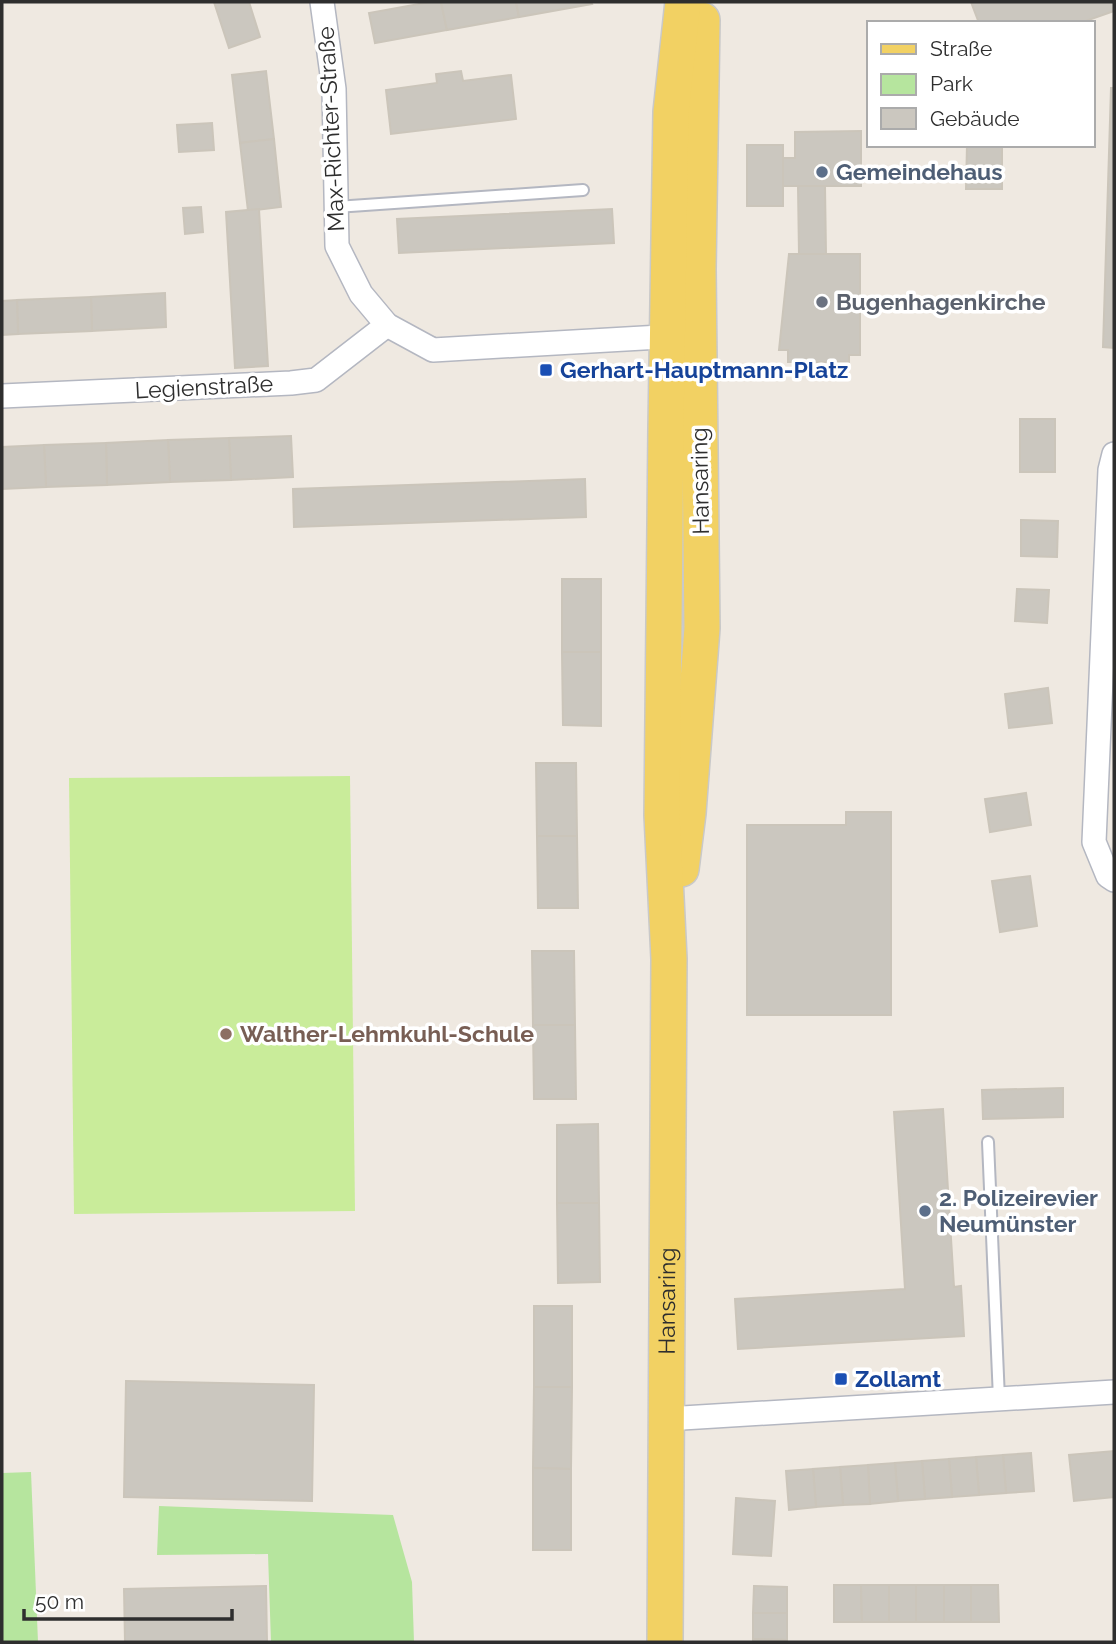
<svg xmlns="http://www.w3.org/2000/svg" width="1116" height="1644" viewBox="0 0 1116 1644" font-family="Raleway,sans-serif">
<rect width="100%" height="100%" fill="#efe9e1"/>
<g fill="#b6e59e">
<polygon points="31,1472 38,1642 2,1642 2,1473"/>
<polygon points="159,1506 393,1515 412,1582 414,1642 271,1642 268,1554 157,1555"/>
</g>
<polygon fill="#c9ec9a" points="350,776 355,1211 74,1214 69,778"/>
<g fill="#cbc7bf" stroke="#cbc5ba" stroke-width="2">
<polygon points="214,2 249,2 260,37 229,48"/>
<polygon points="430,2 441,2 447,30 375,43 369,13"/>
<polygon points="441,2 516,2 519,17 447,30"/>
<polygon points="516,2 591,2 592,4 519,17"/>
<polygon points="971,2 1114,2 1114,11 1080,23 979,23"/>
<polygon points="266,71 274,139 240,143 232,75"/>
<polygon points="461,71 463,81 511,75 516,119 391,134 386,90 437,83 436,74"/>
<polygon points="1111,88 1114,88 1114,348 1103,347"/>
<polygon points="212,123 214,150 179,152 177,125"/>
<polygon points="861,131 861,186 783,186 783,158 795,158 795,132"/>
<polygon points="274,139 281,207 248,211 240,143"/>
<rect x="747" y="145" width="36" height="61"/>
<polygon points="967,145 1002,145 1002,189 966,189"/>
<polygon points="798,186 825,186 826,254 799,254"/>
<polygon points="201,207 203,232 185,234 183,208"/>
<polygon points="259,209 268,366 235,368 226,212"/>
<polygon points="612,209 614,243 399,253 397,219"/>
<polygon points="789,254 860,254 860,355 849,355 849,362 788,362 788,350 779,350"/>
<polygon points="165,293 166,327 92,331 91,297"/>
<polygon points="91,297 92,331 18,334 17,300"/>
<polygon points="17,300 18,334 2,335 2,301"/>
<rect x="1020" y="419" width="35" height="53"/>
<polygon points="291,436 293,477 231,480 229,438"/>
<polygon points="229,438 231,480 170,482 168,440"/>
<polygon points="168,440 170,482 107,485 106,443"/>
<polygon points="106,443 107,485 46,487 44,445"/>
<polygon points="44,445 46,487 2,489 2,447"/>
<polygon points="585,479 586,517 294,527 293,489"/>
<polygon points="1021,520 1058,521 1057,557 1021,556"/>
<rect x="562" y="579" width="39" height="73"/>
<polygon points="1017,589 1049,590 1047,623 1015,621"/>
<polygon points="562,652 601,652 601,726 563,725"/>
<polygon points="1048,688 1052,723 1009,728 1005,694"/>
<polygon points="536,763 576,763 577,836 537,836"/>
<polygon points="1026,793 1031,825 990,832 985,799"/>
<polygon points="846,812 891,812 891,1015 747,1015 747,825 846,825"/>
<polygon points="537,836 577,836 578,908 538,908"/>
<polygon points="1030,876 1037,926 1000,932 992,881"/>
<polygon points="532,951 574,951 575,1025 533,1025"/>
<polygon points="533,1025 575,1025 576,1099 534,1099"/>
<polygon points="1063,1088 1063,1117 983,1119 982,1090"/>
<polygon points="943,1109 954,1287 961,1286 964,1336 738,1349 735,1299 905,1289 894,1112"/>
<polygon points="598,1124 599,1203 557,1203 557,1125"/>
<polygon points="557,1203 599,1203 600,1282 558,1283"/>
<rect x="534" y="1306" width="38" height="81"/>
<polygon points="126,1381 314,1385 312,1501 124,1497"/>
<polygon points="534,1387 572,1387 571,1469 533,1468"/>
<polygon points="1114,1451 1114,1497 1074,1501 1069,1455"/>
<polygon points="1031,1453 1034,1491 1006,1493 1003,1455"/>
<polygon points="1003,1455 1006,1493 979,1495 976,1457"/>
<polygon points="976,1457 979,1495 952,1497 949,1459"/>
<polygon points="949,1459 952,1497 925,1499 922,1461"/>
<polygon points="922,1461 925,1499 898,1501 895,1463"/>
<polygon points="895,1463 898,1501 870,1504 868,1465"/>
<polygon points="868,1465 870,1504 843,1505 840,1467"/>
<polygon points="840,1467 843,1505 816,1507 813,1469"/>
<polygon points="533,1468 571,1469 571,1550 533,1550"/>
<polygon points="813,1469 816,1507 789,1510 786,1471"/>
<polygon points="736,1498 775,1501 771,1556 733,1554"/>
<polygon points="834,1585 861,1585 862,1622 834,1622"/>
<polygon points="861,1585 889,1585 889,1622 862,1622"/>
<rect x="889" y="1585" width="27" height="37"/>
<rect x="916" y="1585" width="28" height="37"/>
<rect x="944" y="1585" width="27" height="37"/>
<polygon points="971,1585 998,1585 999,1622 971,1622"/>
<polygon points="266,1586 267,1642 125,1642 124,1589"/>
<polygon points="754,1586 787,1587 787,1613 753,1613"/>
<polygon points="753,1613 787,1613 787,1640 753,1639"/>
<polygon points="753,1639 787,1640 787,1642 753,1642"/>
</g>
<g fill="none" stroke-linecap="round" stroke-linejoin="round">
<g stroke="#b4b7c1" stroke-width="14">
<g id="lane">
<polyline points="336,207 583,190"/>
<polyline points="988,1142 999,1399"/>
</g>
</g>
<g stroke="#b4b7c1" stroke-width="26">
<g id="street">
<polyline points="322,2 334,89 337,246 361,294 387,325 433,350 678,336"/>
<polyline points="2,396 291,383 316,380 387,325"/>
<polyline points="1114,454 1110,470 1094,842 1108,876 1114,880"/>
<polyline points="666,1419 1114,1392"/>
</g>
</g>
<g stroke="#c9c9c9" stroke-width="38">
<g id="primary">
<polyline points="681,869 688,813 702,628 698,269 702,20"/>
<path id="s1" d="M665,1642L669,959L662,815L666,428L671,112L683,2"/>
</g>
</g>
<use href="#lane" stroke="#fff" stroke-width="10"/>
<use href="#street" stroke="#fff" stroke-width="23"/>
<use href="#primary" stroke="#f2d163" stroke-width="35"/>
</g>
<g fill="#5c6f8a" stroke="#fff" stroke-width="2.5">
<circle cx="822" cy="172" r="7"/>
<circle cx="925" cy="1211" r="7"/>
</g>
<circle fill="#6b7280" stroke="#fff" stroke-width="2.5" cx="822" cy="302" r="7"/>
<g fill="#1a4fb4" stroke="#fff" stroke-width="2.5">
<rect x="539" y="363" width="14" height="14" rx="3.5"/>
<rect x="834" y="1372" width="14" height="14" rx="3.5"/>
</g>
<circle fill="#8d6e63" stroke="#fff" stroke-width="2.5" cx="226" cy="1034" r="7"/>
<g text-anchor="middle" stroke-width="7" stroke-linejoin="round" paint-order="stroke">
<g font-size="23" fill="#2e2e2e" stroke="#fff">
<text transform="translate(331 129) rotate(-93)" y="8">Max-Richter-Straße</text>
<text transform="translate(204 387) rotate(-3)" y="8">Legienstraße</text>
<text transform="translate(700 481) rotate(-91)" y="8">Hansaring</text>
<text dy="8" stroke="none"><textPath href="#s1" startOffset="341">Hansaring</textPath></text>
</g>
<g font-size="23" font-weight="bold" fill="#4e5e75" stroke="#fff" text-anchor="start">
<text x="836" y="180">Gemeindehaus</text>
<text x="939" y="1206">2. Polizeirevier<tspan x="939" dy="26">Neumünster</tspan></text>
</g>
<g font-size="23" font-weight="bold" fill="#5b616d" stroke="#fff" text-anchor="start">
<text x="836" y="310">Bugenhagenkirche</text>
</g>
<g font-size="23" font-weight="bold" fill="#164399" stroke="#fff" text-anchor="start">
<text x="560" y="378">Gerhart-Hauptmann-Platz</text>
<text x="855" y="1387">Zollamt</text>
</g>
<g font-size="23" font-weight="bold" fill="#785e54" stroke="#fff" text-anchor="start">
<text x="240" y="1042">Walther-Lehmkuhl-Schule</text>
</g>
</g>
<rect width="1116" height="1644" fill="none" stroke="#2e2e2e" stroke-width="7"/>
<rect x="867" y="21" width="228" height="126" fill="#ffffff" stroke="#ababab" stroke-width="2"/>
<rect x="881" y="44" width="35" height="10" fill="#f2d163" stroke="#ababab" stroke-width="2"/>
<text x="930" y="56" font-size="21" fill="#2e2e2e">Straße</text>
<rect x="881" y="74" width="35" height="21" fill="#b6e59e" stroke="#ababab" stroke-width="2"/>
<text x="930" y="91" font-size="21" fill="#2e2e2e">Park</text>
<rect x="881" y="108" width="35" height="21" fill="#cbc7bf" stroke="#ababab" stroke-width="2"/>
<text x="930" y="126" font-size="21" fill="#2e2e2e">Gebäude</text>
<path d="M24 1609v10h208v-10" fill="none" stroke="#2e2e2e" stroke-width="3.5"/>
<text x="35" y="1609" font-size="21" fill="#2e2e2e" stroke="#ffffff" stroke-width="5" paint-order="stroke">50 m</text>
</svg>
